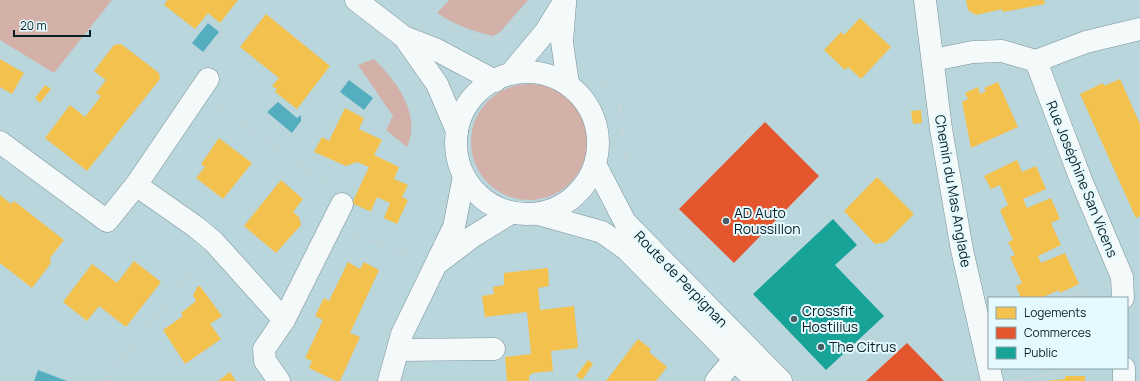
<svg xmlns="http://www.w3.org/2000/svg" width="1140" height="381" viewBox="0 0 1140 381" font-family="Manrope,sans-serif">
<rect width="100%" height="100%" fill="#b9d6dd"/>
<g fill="#d3b1a9">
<polygon points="0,0 112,0 54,73 0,40"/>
<path d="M449,0H528L500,32L493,36C472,31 455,25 437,13Z"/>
<path d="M374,59C396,81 422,114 407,147L386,130L393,116L358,65Z"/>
<circle cx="529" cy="142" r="58"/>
</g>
<g fill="#54aec0">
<polygon points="208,23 219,32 203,52 192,43"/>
<polygon points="349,80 373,98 364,110 340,92"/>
<polygon points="278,102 297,118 301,115 301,121 292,133 267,112"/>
<polygon points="38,370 67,381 34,381"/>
</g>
<g fill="#f2c14e">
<polygon points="166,0 238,0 220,23 208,13 195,29 164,5 167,1"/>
<polygon points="966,0 1044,0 1045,4 1014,10 1002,12 1002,9 976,15 968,10"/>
<polygon points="266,14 330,66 297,109 275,92 277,89 272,86 279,78 240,47"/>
<polygon points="860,18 891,47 861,79 848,67 845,70 824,50 841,32 844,35"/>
<polygon points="121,44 159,73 160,79 87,171 45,138 70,105 85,117 101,96 96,93 106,80 94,71 114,45"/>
<polygon points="0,59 24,73 12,94 0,87"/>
<polygon points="1120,79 1140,124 1140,216 1136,218 1080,94 1103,83 1104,86"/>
<polygon points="998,82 1018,127 971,148 962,102 968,99 965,93 978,87 980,94 986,91 984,88"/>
<polygon points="45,85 51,89 40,103 35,98"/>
<polygon points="345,108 364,118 359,129 382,140 374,155 399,167 394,179 408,185 402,197 408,200 397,224 384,218 390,203 377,197 371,211 369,211 352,203 369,167 357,162 346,166 314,152 322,137 329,141"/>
<polygon points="921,110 922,123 913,124 911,111"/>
<polygon points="219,138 252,163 223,199 196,178 205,167 201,164"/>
<polygon points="1017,160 1022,172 1036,166 1046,189 1023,199 1027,208 1051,198 1060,219 1051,223 1061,245 1038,256 1041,263 1065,253 1079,284 1060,293 1059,290 1041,298 1021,298 1016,286 1022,283 1010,257 1015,255 1008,242 1013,240 1000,210 1008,205 1000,185 991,189 984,176"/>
<polygon points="877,177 914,214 886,242 875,244 844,211"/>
<polygon points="281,180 303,199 293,212 299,217 301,225 276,253 244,226"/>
<polygon points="0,195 11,204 14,201 64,240 50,258 51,263 32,288 0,263"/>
<polygon points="134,261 161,282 126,327 99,306 87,321 63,302 92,264 117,283"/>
<polygon points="348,262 360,269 364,262 379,270 350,333 360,337 340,381 336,381 309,368 312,361 305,358 323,320 315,316 324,298 329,301"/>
<polygon points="548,268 549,286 538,288 540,310 574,306 578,348 551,351 553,371 533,373 529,376 529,381 507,381 505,357 531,354 527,312 485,317 482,296 494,294 493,287 504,285 504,273"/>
<polygon points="198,286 200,286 222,316 210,324 221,339 185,364 163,330 183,316 181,313 196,301 193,295"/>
<polygon points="638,339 651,349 649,352 667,367 656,381 606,381"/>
<polygon points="588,360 593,364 582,380 576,376"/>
<polygon points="230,372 236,381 218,381"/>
<polygon points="1065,376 1085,376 1085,381 1045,381 1065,379"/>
</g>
<g fill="#e4572e">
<polygon points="765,122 819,176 734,263 679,209"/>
<polygon points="907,343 944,381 866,381"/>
</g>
<polygon fill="#17a398" points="833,219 857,245 835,265 884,316 826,370 753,294"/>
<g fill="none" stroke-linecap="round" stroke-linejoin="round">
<g stroke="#7a9197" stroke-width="23">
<g id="minor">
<polyline points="356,0 404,37 437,84 457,131"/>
<polyline points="925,0 941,129 962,250 992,381"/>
<polyline points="565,4 562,42 568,84"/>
<polyline points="404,37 435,49 495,81"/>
<polyline points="933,60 973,52 1002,51 1036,61 1086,42 1140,29"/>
<polyline points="1036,61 1081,180 1122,277 1123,298"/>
<circle cx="527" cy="143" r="71"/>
<polyline points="511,73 546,31 565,0"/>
<polyline points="0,142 107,221 136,185 208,79"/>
<polyline points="596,166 625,222 781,381"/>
<polyline points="136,185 196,227 214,242 284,320"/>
<polyline points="538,214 602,232 626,249 756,381"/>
<polyline points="439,262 472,237 511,213"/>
<polyline points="398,350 494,349"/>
<polyline points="1124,368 1124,381"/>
<polyline points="279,381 265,361 264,349 284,320 342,204"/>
<polyline points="389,381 402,334 454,227 464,176"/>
<polyline points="716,381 744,348"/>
</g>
</g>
<g stroke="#ccd5d7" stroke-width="2.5" stroke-dasharray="2 3" stroke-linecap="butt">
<polyline points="591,7 593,0"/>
<polyline points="449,27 476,37 499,39 533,0"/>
<polyline points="590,63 620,106 626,168"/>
<polyline points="219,106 328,186"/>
<polyline points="354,234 413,257"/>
<polyline points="1063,298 1098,286"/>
<polyline points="1015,380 1088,368"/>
<polyline points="104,381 199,261"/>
</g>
<use href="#minor" stroke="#f4f9fa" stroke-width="22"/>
</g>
<g fill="#475f64" stroke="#e5faff" stroke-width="1.5">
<circle cx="726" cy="221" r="4"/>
<circle cx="794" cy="319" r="4"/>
<circle cx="821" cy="347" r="4"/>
</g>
<g text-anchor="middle" stroke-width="4" stroke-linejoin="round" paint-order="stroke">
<g font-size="14" fill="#091f23" stroke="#e5faff">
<text transform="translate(1082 179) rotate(68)" y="5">Rue Joséphine San Vicens</text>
<text transform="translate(953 191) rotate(80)" y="5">Chemin du Mas Anglade</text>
<text transform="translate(681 279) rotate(46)" y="5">Route de Perpignan</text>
</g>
<g font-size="14" fill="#091f23" stroke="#e5faff" text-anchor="start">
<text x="734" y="218">AD Auto<tspan x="734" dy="16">Roussillon</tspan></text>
<text x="802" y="316">Crossfit<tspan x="802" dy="16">Hostilius</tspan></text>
<text x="829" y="352">The Citrus</text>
</g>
</g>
<rect x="988" y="297" width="140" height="72" fill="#e5faff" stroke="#8da2a7"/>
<rect x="996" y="307" width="20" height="12" fill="#f2c14e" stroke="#8da2a7"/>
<text x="1024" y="317" font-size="12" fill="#091f23">Logements</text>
<rect x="996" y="327" width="20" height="12" fill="#e4572e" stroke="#8da2a7"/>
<text x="1024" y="337" font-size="12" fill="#091f23">Commerces</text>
<rect x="996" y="347" width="20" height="12" fill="#17a398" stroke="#8da2a7"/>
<text x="1024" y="357" font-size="12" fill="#091f23">Public</text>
<path d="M14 30v6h76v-6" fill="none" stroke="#091f23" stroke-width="2"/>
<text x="20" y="30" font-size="12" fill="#091f23" stroke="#e5faff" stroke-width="3" paint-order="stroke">20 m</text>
</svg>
